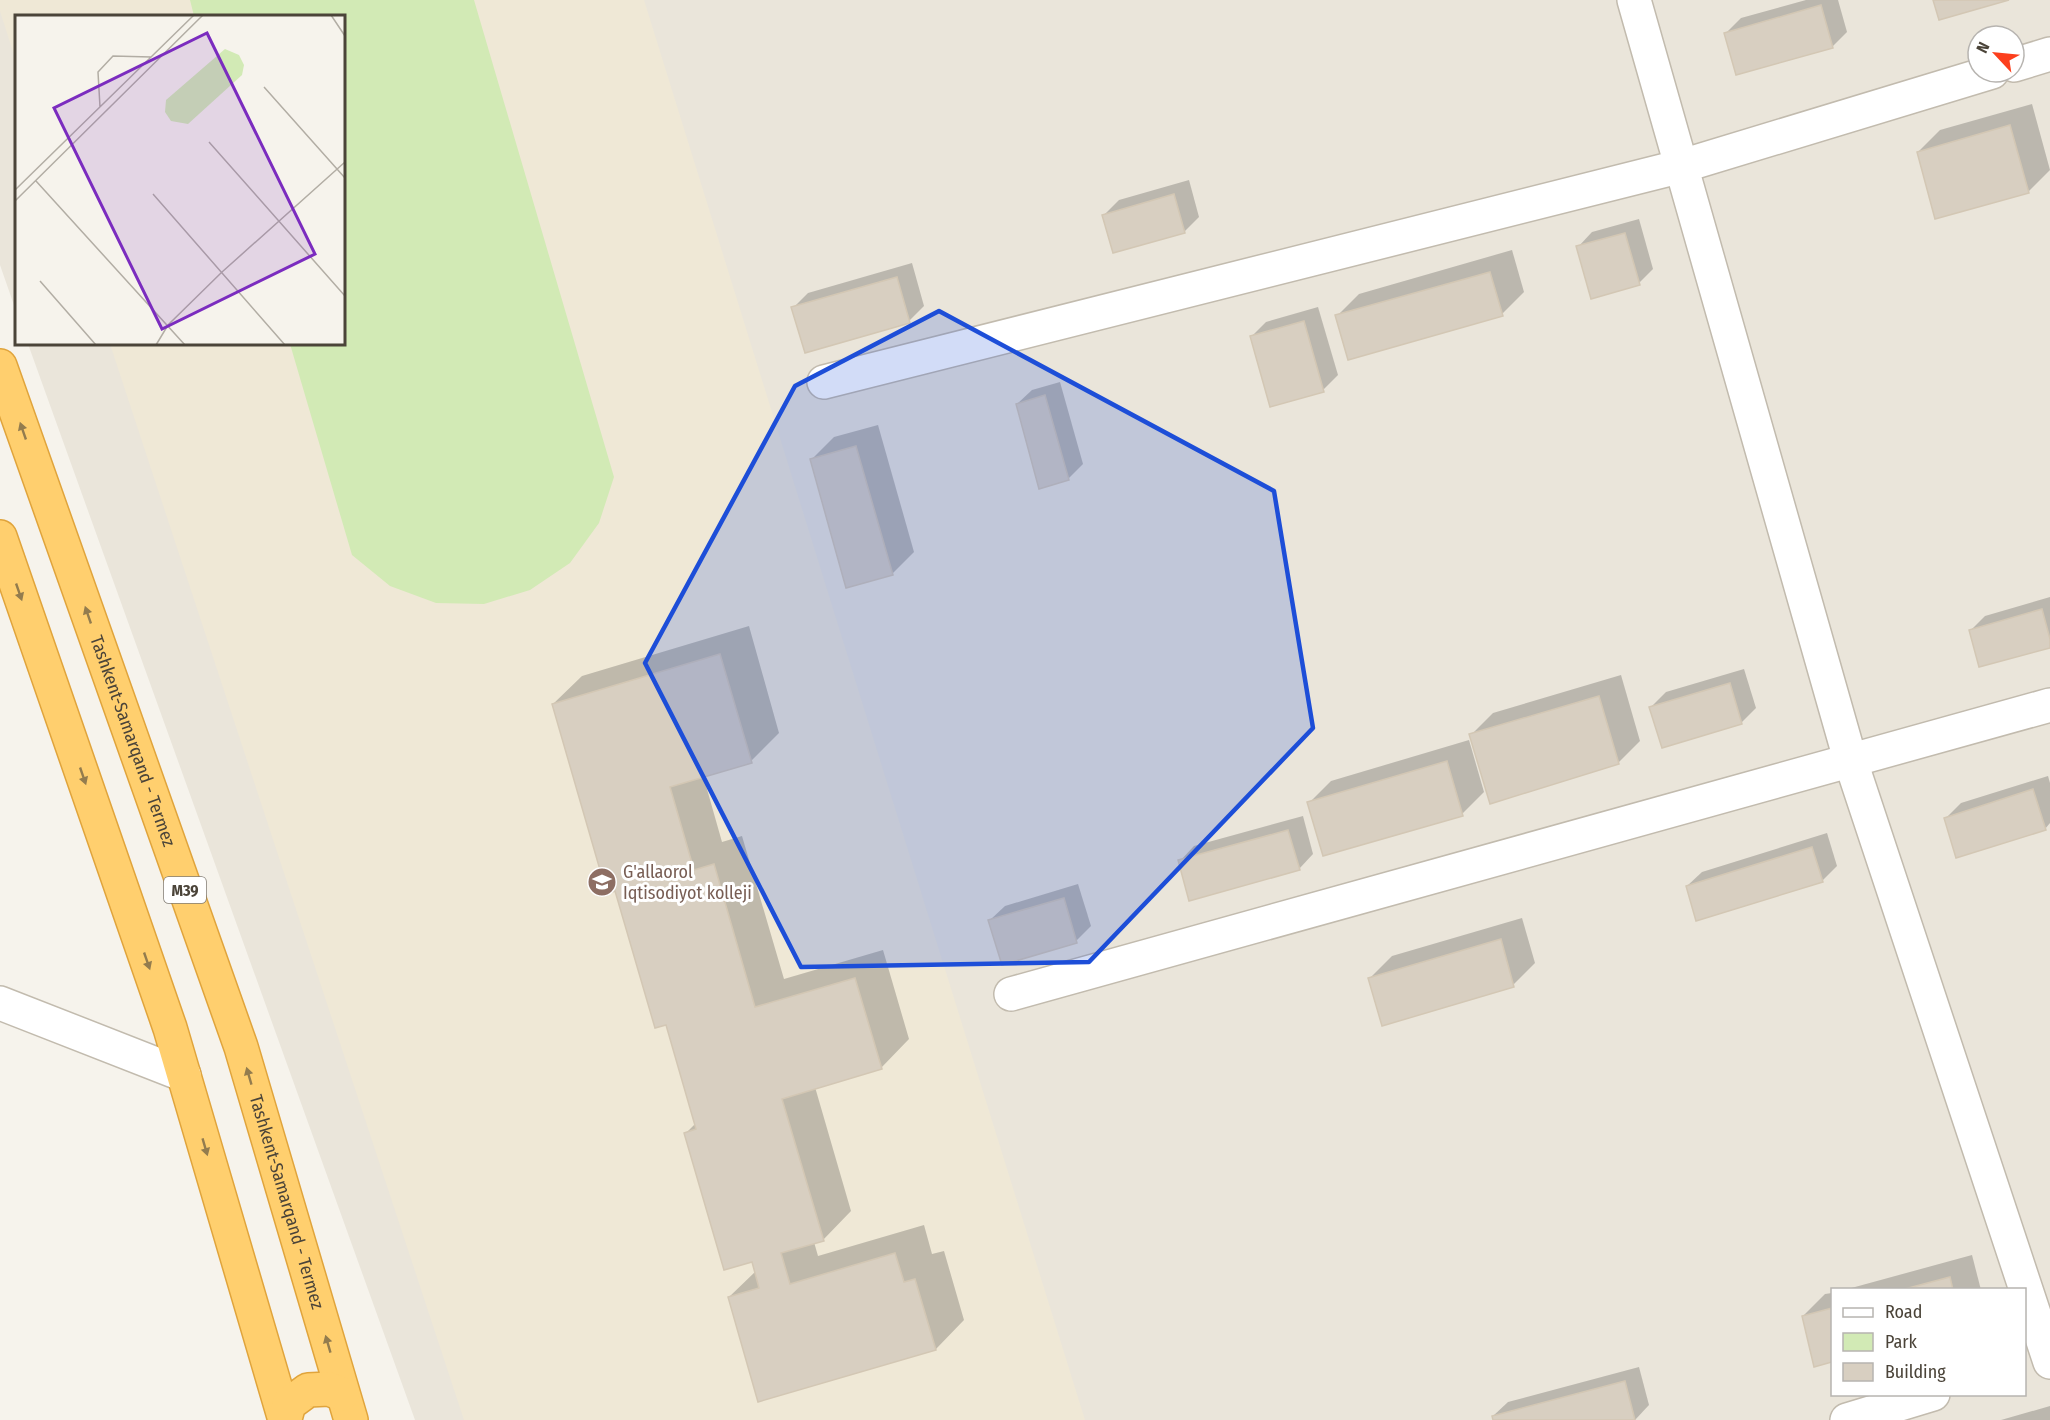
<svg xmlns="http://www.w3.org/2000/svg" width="2050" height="1420" viewBox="0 0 2050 1420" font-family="'Fira Sans Condensed',sans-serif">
<rect width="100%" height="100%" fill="#f6f3ec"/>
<path fill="#eae5da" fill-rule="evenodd" d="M0,0H2050V1420H415L28,344H344V16H16V311L0,265ZM1978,36H2014V72H1978ZM1832,1290H2024V1394H1832Z"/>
<polygon fill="#efe8d6" points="0,0 644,0 1085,1420 464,1420 110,344 344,344 344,16 16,16 16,61 0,11"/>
<polygon fill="#d2eab5" points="190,0 474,0 614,477 599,523 570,563 530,590 484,604 436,603 390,586 352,555 290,344 344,344 344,16 194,16"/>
<g fill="#0003">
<polygon points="1806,0 1838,0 1847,32 1832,47 1726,33 1741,18"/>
<polygon points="2032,104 2050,170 2028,192 1918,152 1940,130"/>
<polygon points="1189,180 1199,217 1185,231 1114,251 1104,215 1119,200"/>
<polygon points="1639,219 1653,269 1639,283 1578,247 1592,232"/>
<polygon points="1512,250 1524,292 1502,314 1337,316 1359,294"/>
<polygon points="912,263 924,306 909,321 793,308 808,293"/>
<polygon points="1318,307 1338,375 1323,390 1252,336 1266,322"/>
<polygon points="1060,382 1083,464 1068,479 1017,404 1032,390"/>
<polygon points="878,425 914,552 892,574 812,459 834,437"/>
<polygon points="2050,597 2050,646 1971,630 1985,616"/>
<polygon points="749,626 779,733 751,761 703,775 722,842 742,836 784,979 883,950 909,1039 881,1068 815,1087 851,1211 823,1240 814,1242 818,1256 924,1225 932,1254 944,1251 964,1320 936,1349 729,1297 756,1271 753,1260 686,1133 696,1123 667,1024 616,889 553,704 582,676"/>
<polygon points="1744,669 1756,708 1741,723 1651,707 1666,692"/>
<polygon points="1621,675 1640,741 1618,763 1471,735 1493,713"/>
<polygon points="1469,740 1484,792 1462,814 1309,803 1331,781"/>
<polygon points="2048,776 2050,783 2050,823 2045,829 1946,818 1961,803"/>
<polygon points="1303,816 1313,854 1299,869 1180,861 1194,846"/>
<polygon points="1827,833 1837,866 1822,881 1687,886 1702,872"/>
<polygon points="1078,884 1091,926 1076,941 990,920 1005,906"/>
<polygon points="1522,918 1535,963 1513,985 1370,978 1392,956"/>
<polygon points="1972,1255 1981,1290 1844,1290"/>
<polygon points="1832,1293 1832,1360 1815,1365 1803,1316 1825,1294"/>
<polygon points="1639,1367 1649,1405 1635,1420 1494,1420 1493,1416 1508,1402"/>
<polygon points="2050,1406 2050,1420 2001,1420"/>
</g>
<g fill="#d8cfc1" stroke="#d3c7b4" stroke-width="1.5">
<polygon points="1933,0 2009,0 1939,20"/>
<polygon points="1821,5 1833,48 1736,75 1724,33"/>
<polygon points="2010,125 2029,193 1935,219 1917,152"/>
<polygon points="1174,194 1185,233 1113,253 1102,215"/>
<polygon points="1625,233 1640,285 1591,299 1576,246"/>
<polygon points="1490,272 1503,316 1348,360 1335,315"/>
<polygon points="897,277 910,323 805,353 791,307"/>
<polygon points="1304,321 1324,392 1270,407 1250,336"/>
<polygon points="1045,395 1069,480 1039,489 1016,404"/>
<polygon points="856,446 893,575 846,588 810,459"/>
<polygon points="2042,609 2050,639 2050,648 1979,667 1969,630"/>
<polygon points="720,654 752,763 670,787 694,870 714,864 755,1007 855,978 882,1069 782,1099 824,1241 781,1253 790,1284 895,1253 904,1282 915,1279 936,1350 758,1402 728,1297 759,1288 752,1262 724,1270 684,1133 696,1129 666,1025 655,1028 615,891 607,894 552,704"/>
<polygon points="1730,683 1742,724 1662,748 1649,707"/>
<polygon points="1599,696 1619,764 1490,804 1469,734"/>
<polygon points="1447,761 1463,816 1323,856 1307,802"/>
<polygon points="2033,789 2046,830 1956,858 1944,818"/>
<polygon points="1288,830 1300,870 1189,901 1178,860"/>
<polygon points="1812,847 1823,882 1696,921 1686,886"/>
<polygon points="1064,898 1077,943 1002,965 988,920"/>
<polygon points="1501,939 1514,987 1382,1026 1368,978"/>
<polygon points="1950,1277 1953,1290 1901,1290"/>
<polygon points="1832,1308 1832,1362 1814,1367 1802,1316"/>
<polygon points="1625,1381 1635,1420 1493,1420 1492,1416"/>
</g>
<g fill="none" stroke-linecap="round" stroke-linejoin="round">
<g stroke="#c2bbae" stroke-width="36">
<g id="minor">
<polyline points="1634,0 1850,759 2050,1362"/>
<polyline points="2014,65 2050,54"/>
<polyline points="824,382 1682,166 1992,72"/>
<polyline points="1011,994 2050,705"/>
<polyline points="0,1003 184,1075"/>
<polyline points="1847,1420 1933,1394"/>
</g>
</g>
<g stroke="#e0a43c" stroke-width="36">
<g id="highway">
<path id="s1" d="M0,366L241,1047L351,1420"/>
<polyline points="0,537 170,1028 285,1420"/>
<polyline points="285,1419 289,1404 308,1390 329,1389 342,1394"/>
</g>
</g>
<use href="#minor" stroke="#fff" stroke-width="33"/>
<use href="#highway" stroke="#ffcf6e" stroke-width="33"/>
</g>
<defs><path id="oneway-solid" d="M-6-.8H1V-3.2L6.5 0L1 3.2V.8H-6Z" transform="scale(1.5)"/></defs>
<g fill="#937c4e">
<use href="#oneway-solid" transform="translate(23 431) rotate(-109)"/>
<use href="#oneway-solid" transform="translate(19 592) rotate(71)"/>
<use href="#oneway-solid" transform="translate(88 615) rotate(-109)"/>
<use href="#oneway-solid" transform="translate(83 776) rotate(71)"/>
<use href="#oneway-solid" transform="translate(147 961) rotate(71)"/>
<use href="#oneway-solid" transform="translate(249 1076) rotate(-106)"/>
<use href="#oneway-solid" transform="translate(205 1147) rotate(74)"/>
<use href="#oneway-solid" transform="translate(328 1344) rotate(-106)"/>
</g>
<path fill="#1d4ed8" fill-opacity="0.2" stroke="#1d4ed8" stroke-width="4.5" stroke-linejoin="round" d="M939,311L1274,491L1313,728L1089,962L801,967L645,663L795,386Z"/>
<defs>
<g id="university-disc" transform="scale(1.5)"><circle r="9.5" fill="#8d6e63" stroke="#fff"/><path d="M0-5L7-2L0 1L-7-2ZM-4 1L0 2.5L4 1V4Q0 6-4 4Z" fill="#fff"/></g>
</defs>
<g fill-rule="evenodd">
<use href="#university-disc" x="602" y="882"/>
</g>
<g text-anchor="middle" stroke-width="6" stroke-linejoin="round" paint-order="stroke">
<rect fill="#fff" stroke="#817c74" stroke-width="1.5" x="164" y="877" width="42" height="26" rx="4.5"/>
<g font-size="16" font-weight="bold" fill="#4b4439">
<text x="185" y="896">M39</text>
</g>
<g font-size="18" fill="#4b4439" stroke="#fff">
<text dy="6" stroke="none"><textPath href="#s1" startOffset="398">Tashkent-Samarqand - Termez</textPath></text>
<text dy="6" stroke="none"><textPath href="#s1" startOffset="884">Tashkent-Samarqand - Termez</textPath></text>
</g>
<g font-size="18" fill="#785e54" stroke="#fff" text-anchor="start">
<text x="623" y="878">G'allaorol<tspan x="623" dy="21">Iqtisodiyot kolleji</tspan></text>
</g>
</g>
<g transform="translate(15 15)">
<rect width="330" height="330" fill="#f6f3ec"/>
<path d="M210,34L224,40L229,50L227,60L173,109L156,106L150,97L151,85Z" fill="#d2eab5"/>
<path fill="none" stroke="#b2ada4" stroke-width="1.5" d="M316,0L330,21M249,72L330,163M85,92L83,57L98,41L136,42M194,127L330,281M21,166L170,330M0,175L179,0M138,179L270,330M0,186L188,0M25,266L81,330M141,330L153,310L207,257L330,147"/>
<path fill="#7b2cbf" fill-opacity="0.15" stroke="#7b2cbf" stroke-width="3" d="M192,18L300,239L147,314L39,93Z"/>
<rect width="330" height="330" fill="none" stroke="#4b4439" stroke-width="3"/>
</g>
<rect x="1831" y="1288" width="195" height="108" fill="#ffffff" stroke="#b7b4b0" stroke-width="1.5"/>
<rect x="1843" y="1308" width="30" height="9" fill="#ffffff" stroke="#b7b4b0" stroke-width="1.5"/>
<text x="1885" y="1318" font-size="18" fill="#4b4439">Road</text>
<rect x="1843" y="1333" width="30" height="18" fill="#d2eab5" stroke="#b7b4b0" stroke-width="1.5"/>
<text x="1885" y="1348" font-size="18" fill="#4b4439">Park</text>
<rect x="1843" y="1363" width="30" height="18" fill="#d8cfc1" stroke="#b7b4b0" stroke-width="1.5"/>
<text x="1885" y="1378" font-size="18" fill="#4b4439">Building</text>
<g transform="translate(1996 54) rotate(296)"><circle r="28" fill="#ffffff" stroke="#b7b4b0" stroke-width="1.5"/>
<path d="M0-4.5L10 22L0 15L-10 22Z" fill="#fc3f1d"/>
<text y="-9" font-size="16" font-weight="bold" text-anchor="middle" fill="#4b4439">N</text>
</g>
</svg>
